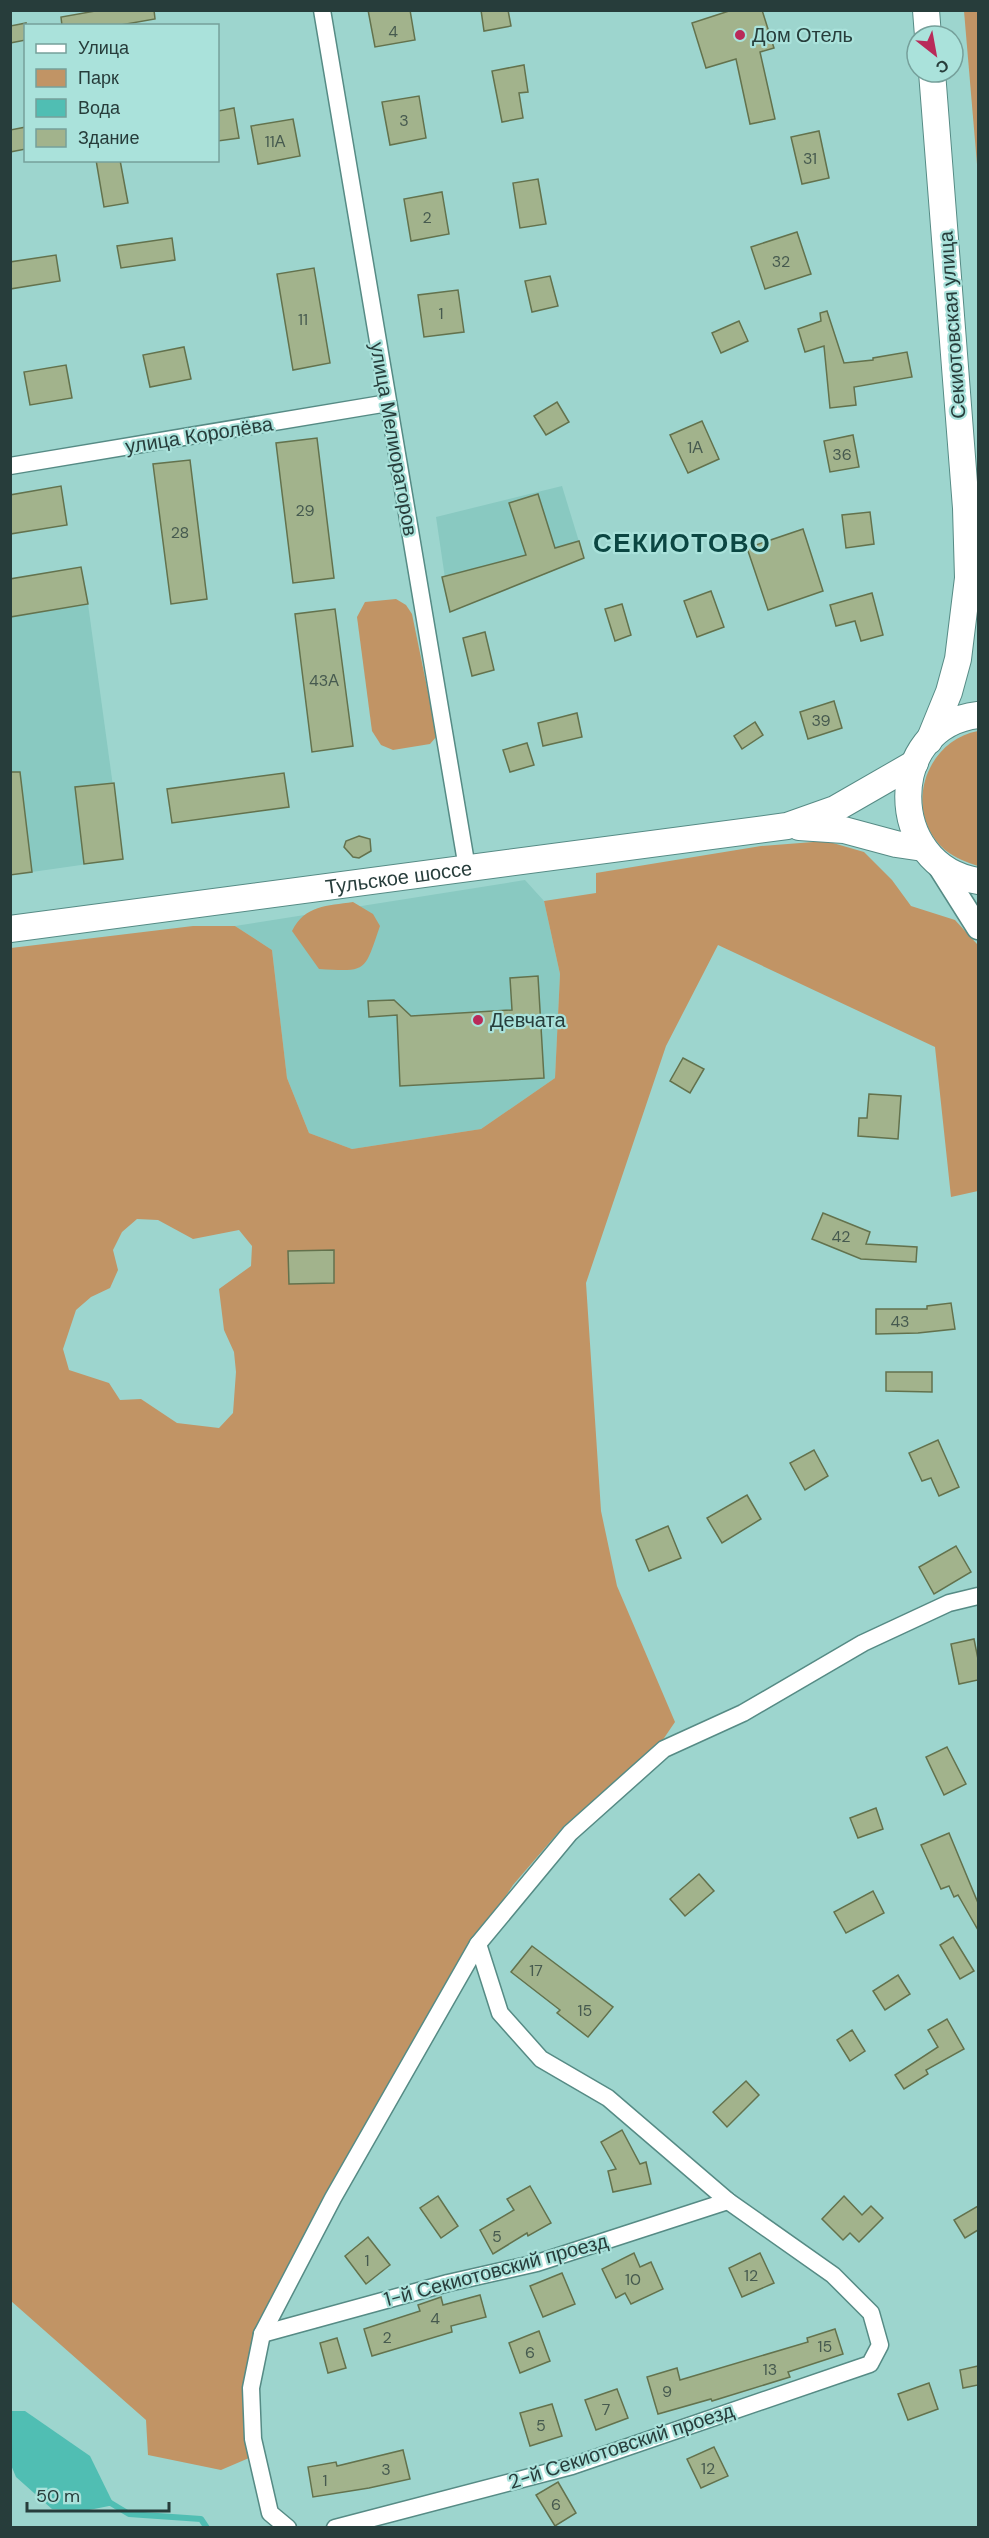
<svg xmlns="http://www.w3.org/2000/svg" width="989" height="2538" viewBox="0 0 989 2538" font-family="'DM Sans',sans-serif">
<rect width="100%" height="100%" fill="#9dd5ce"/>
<g fill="#89c9c1">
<polygon points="562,486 584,558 450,612 436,517"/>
<polygon points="88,604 123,859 11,875 11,617"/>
<polygon points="525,880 544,901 560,974 555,1078 481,1129 352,1149 309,1133 287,1078 272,950 235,926"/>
</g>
<g fill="#c19465" fill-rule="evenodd">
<polygon points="964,11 978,11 978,176"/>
<polygon points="396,599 406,605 412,614 437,736 430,744 393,750 381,745 372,731 357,617 365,602"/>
<path d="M978,731V866C966,862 955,858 945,850C902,813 924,741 978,731Z"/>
<path d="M826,841L864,852L892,880L911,906L955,920L977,944L978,949V1191L951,1197L935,1047L718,945L666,1046L586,1283L601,1511L617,1586L675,1722L660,1744L563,1827L513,1885L446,1988L351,2151L244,2396L249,2458L221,2470L148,2455L146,2420L11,2301V948L193,926H235L272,950L287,1078L309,1133L352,1149L481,1129L555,1078L560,974L544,901L596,893V873L761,846ZM137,1219L158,1220L193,1239L239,1230L252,1246L251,1266L219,1289L224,1330L234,1352L236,1372L233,1413L219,1428L177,1423L141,1399L120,1400L109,1383L69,1370L63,1349L76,1310L91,1297L110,1288L118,1270L113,1250L122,1232Z"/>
<path d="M353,902L373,914L380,926C364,972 368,972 319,969L292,931C305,905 327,906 353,902Z"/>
</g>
<polygon fill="#50beb3" points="10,2411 25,2411 90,2456 114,2505 84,2511 52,2509 16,2477 11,2465"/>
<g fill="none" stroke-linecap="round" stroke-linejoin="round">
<polyline stroke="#50beb3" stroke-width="6" points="109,2502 129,2514 201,2519 207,2528"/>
</g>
<g fill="#a2b38c" stroke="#63724d" stroke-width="1.5">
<polygon points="101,10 154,10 155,19 115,26 62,26 61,17"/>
<polygon points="368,10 410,10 415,40 375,47"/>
<polygon points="481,10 508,10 511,26 484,31"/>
<polygon points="732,10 762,10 774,48 760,52 775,119 750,124 736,59 706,68 692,23"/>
<polygon points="26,23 26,40 10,43 10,26"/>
<polygon points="524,65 528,92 519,93 523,118 502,122 492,71"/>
<polygon points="419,96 426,138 390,145 382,102"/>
<polygon points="234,108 239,138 218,141 218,111"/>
<polygon points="293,119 300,156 258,164 251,126"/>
<polygon points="26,127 26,149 10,152 10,130"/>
<polygon points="819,131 829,178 802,184 791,137"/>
<polygon points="96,160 120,160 128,203 104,207"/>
<polygon points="538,179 546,224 520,228 513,183"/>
<polygon points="442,192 449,234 411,241 404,199"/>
<polygon points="797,232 811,274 765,289 751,247"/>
<polygon points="172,238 175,260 121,268 117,246"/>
<polygon points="56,255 60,281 10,289 10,262"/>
<polygon points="314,268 330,363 293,370 277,274"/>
<polygon points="550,276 558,306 532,312 525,281"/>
<polygon points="458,290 464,332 424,337 418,295"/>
<polygon points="827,311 844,363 873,360 873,358 907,352 912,377 854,387 856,405 830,408 824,346 805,352 798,329 821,321 820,313"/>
<polygon points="739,321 748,341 721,353 712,333"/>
<polygon points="184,347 191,379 150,387 143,355"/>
<polygon points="66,365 72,398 30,405 24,372"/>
<polygon points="557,402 569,422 546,435 534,416"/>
<polygon points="702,421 719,459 688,473 670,435"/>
<polygon points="853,435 859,467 830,472 824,441"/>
<polygon points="317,438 334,578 293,583 276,443"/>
<polygon points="190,460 207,599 171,604 153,464"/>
<polygon points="61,486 67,525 10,534 10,495"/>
<polygon points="538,494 555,548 579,541 584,558 450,612 442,577 526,555 509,503"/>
<polygon points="870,512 874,544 846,548 842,515"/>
<polygon points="803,529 823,591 768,610 747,548"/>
<polygon points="81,567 88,604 10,617 10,579"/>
<polygon points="711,591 724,627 697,637 684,601"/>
<polygon points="872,593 883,635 861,641 855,621 836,626 830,605"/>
<polygon points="622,604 631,635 615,641 605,609"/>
<polygon points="335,609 353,746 312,752 295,614"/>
<polygon points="485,632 494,670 472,676 463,638"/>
<polygon points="834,701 842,728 808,739 800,712"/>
<polygon points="577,713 582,737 543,746 538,723"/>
<polygon points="755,722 763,735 742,749 734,736"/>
<polygon points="527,743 534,765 510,772 503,750"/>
<polygon points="10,772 20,772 32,872 10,875"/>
<polygon points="284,773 289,807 172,823 167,789"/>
<polygon points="114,783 123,859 84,864 75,787"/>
<polygon points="359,836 370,839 371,851 359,858 353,857 344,847 346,841"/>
<polygon points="538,976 544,1078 400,1086 397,1015 369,1017 368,1001 394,1000 411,1016 512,1010 510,978"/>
<polygon points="683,1058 704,1069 690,1093 670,1081"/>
<polygon points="869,1094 901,1096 898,1139 858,1136 859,1118 867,1118"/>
<polygon points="823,1213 870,1232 866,1244 917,1247 916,1262 861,1259 812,1239"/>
<polygon points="334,1250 334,1283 289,1284 288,1251"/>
<polygon points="951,1303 955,1329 918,1333 876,1334 876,1309 927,1309 927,1306"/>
<polygon points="886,1372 932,1372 932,1392 886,1391"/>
<polygon points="938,1440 959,1487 939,1496 931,1478 922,1481 909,1453"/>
<polygon points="814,1450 828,1476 805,1490 790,1463"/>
<polygon points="747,1495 761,1519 722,1543 707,1518"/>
<polygon points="668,1526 681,1558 649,1571 636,1540"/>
<polygon points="956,1546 971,1572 934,1594 919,1567"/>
<polygon points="974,1639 978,1659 978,1680 959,1684 951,1644"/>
<polygon points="947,1747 966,1784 944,1795 926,1757"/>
<polygon points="876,1808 883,1829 858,1838 850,1818"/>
<polygon points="949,1833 978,1903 978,1930 958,1895 954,1897 949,1886 941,1889 921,1845"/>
<polygon points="699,1874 714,1891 685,1916 670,1899"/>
<polygon points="873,1891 884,1913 846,1933 834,1912"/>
<polygon points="953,1937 974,1971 960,1979 940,1945"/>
<polygon points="532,1946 613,2007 588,2037 557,2013 560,2010 511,1972"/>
<polygon points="898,1975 910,1994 885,2010 873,1991"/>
<polygon points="947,2019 964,2049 926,2070 928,2074 904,2089 895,2075 938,2047 928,2030"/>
<polygon points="852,2030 865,2051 850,2061 837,2040"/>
<polygon points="746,2081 759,2095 727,2127 713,2112"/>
<polygon points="622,2130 640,2164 646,2162 651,2184 613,2192 608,2171 616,2169 601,2142"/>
<polygon points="530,2186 551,2223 528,2236 527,2233 493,2254 480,2230 514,2210 507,2199"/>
<polygon points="438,2196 458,2226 441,2238 420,2208"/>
<polygon points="844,2196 862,2215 871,2206 883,2218 859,2242 850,2233 843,2240 822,2219"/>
<polygon points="978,2206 978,2230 965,2238 954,2220"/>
<polygon points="368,2237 390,2265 366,2284 345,2256"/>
<polygon points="634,2253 640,2267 651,2262 663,2289 631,2304 625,2293 616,2298 602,2269"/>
<polygon points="760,2253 774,2283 742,2297 729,2268"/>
<polygon points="562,2273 575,2304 543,2317 530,2286"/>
<polygon points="480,2295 486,2317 451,2326 452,2332 372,2356 364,2329 420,2311 418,2305 441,2297 443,2305"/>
<polygon points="835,2329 843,2354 788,2372 790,2377 712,2401 711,2399 658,2414 647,2377 677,2368 680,2380 808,2342 807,2338"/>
<polygon points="539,2331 550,2361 520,2373 509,2343"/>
<polygon points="337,2338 346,2368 328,2373 320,2343"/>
<polygon points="978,2366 978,2385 963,2388 960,2370"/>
<polygon points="929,2383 938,2409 908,2420 898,2394"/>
<polygon points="617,2389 628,2418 596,2430 585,2400"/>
<polygon points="552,2404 562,2436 530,2446 520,2413"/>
<polygon points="714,2447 728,2476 701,2488 687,2459"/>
<polygon points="403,2450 410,2479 369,2488 313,2497 308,2467 336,2462 337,2466"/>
<polygon points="558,2482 576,2513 555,2526 536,2495"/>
</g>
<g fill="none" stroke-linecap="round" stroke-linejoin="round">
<g stroke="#568b85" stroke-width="19">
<g id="street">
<polyline points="322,10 467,868"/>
<polyline points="10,466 388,403"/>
<polyline points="262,2334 448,2283 537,2263 728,2201"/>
<polyline points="288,2528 270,2513 253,2439 251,2388 262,2334 333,2198 478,1944 570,1833 664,1749 743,1713 863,1643 949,1603 978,1596"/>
<polyline points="335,2528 572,2466 870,2364 880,2345 871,2313 833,2275 728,2201 608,2098 541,2059 500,2013 478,1944"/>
</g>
</g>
<g stroke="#568b85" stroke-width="25">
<polyline id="secondary" points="937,863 978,928"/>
</g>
<g stroke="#568b85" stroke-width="28">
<g id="primary">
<polyline points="926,10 928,36"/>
<path d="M978,715C885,726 885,866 978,881"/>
<polyline points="929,741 949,692 958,659 968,578 966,508 932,72"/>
<polyline points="799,827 844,830 896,844 923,848"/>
<path id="s1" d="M10,929L787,826L835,809L915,763"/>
</g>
</g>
<use href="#street" stroke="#fff" stroke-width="16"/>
<use href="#secondary" stroke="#fff" stroke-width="22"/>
<use href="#primary" stroke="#fff" stroke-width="26"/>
</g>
<g fill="#b92a59" stroke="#aae2db" stroke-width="2">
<circle cx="740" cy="35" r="6"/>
<circle cx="478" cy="1020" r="6"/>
</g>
<g text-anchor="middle" stroke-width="4.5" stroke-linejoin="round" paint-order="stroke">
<g font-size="16" fill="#465a4f">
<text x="393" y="37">4</text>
<text x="404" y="126">3</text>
<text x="275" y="147">11А</text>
<text x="810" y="164">31</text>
<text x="427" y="223">2</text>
<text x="781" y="267">32</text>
<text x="441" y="319">1</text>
<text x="303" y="325">11</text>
<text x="695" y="453">1А</text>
<text x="842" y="460">36</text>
<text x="305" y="516">29</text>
<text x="180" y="538">28</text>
<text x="324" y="686">43А</text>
<text x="821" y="726">39</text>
<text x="841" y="1242">42</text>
<text x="900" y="1327">43</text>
<text x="536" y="1976">17</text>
<text x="585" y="2016">15</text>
<text x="497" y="2242">5</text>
<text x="367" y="2266">1</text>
<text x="751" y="2281">12</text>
<text x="633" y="2285">10</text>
<text x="435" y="2324">4</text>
<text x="387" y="2343">2</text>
<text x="825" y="2352">15</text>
<text x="530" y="2358">6</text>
<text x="770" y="2375">13</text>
<text x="667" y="2397">9</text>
<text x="606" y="2415">7</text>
<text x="541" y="2431">5</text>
<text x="708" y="2474">12</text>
<text x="386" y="2475">3</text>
<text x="325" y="2486">1</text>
<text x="556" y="2510">6</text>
</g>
<g font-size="20" fill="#273d3b" stroke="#aae2db" text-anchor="start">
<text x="752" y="42">Дом Отель</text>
<text x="490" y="1027">Девчата</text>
</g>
<g font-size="20" fill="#273d3b" stroke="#aae2db">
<text transform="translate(952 325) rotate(-94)" y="7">Секиотовская улица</text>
<text transform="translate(199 435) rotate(-9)" y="7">улица Королёва</text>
<text transform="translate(394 439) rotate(80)" y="7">улица Мелиораторов</text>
<text dy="7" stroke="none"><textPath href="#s1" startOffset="392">Тульское шоссе</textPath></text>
<text transform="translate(496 2270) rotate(-15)" y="7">1-й Секиотовский проезд</text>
<text transform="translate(621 2446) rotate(-18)" y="7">2-й Секиотовский проезд</text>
</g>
<g font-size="26" font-weight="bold" letter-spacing="1.5" fill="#0b4642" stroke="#aae2db">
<text x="682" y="552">СЕКИОТОВО</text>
</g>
</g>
<rect width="989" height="2538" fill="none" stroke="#273d3b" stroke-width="24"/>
<rect x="24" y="24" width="195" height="138" fill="#aae2db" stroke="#76a09b" stroke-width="1.5"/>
<rect x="36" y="44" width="30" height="9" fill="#ffffff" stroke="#76a09b" stroke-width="1.5"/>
<text x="78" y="54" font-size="18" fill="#273d3b">Улица</text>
<rect x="36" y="69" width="30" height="18" fill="#c19465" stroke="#76a09b" stroke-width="1.5"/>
<text x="78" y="84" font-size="18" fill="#273d3b">Парк</text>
<rect x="36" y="99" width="30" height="18" fill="#50beb3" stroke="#76a09b" stroke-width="1.5"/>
<text x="78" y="114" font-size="18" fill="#273d3b">Вода</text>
<rect x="36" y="129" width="30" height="18" fill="#a2b38c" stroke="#76a09b" stroke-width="1.5"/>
<text x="78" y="144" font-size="18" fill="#273d3b">Здание</text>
<g transform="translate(935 54) rotate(149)"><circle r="28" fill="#aae2db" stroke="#76a09b" stroke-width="1.5"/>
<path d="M0-4.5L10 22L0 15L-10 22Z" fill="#b92a59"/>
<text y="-9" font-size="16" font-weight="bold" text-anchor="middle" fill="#273d3b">С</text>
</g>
<path d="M27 2502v9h142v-9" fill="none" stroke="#273d3b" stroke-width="3"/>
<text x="36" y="2502" font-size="18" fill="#273d3b" stroke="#aae2db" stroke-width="4.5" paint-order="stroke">50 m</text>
</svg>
